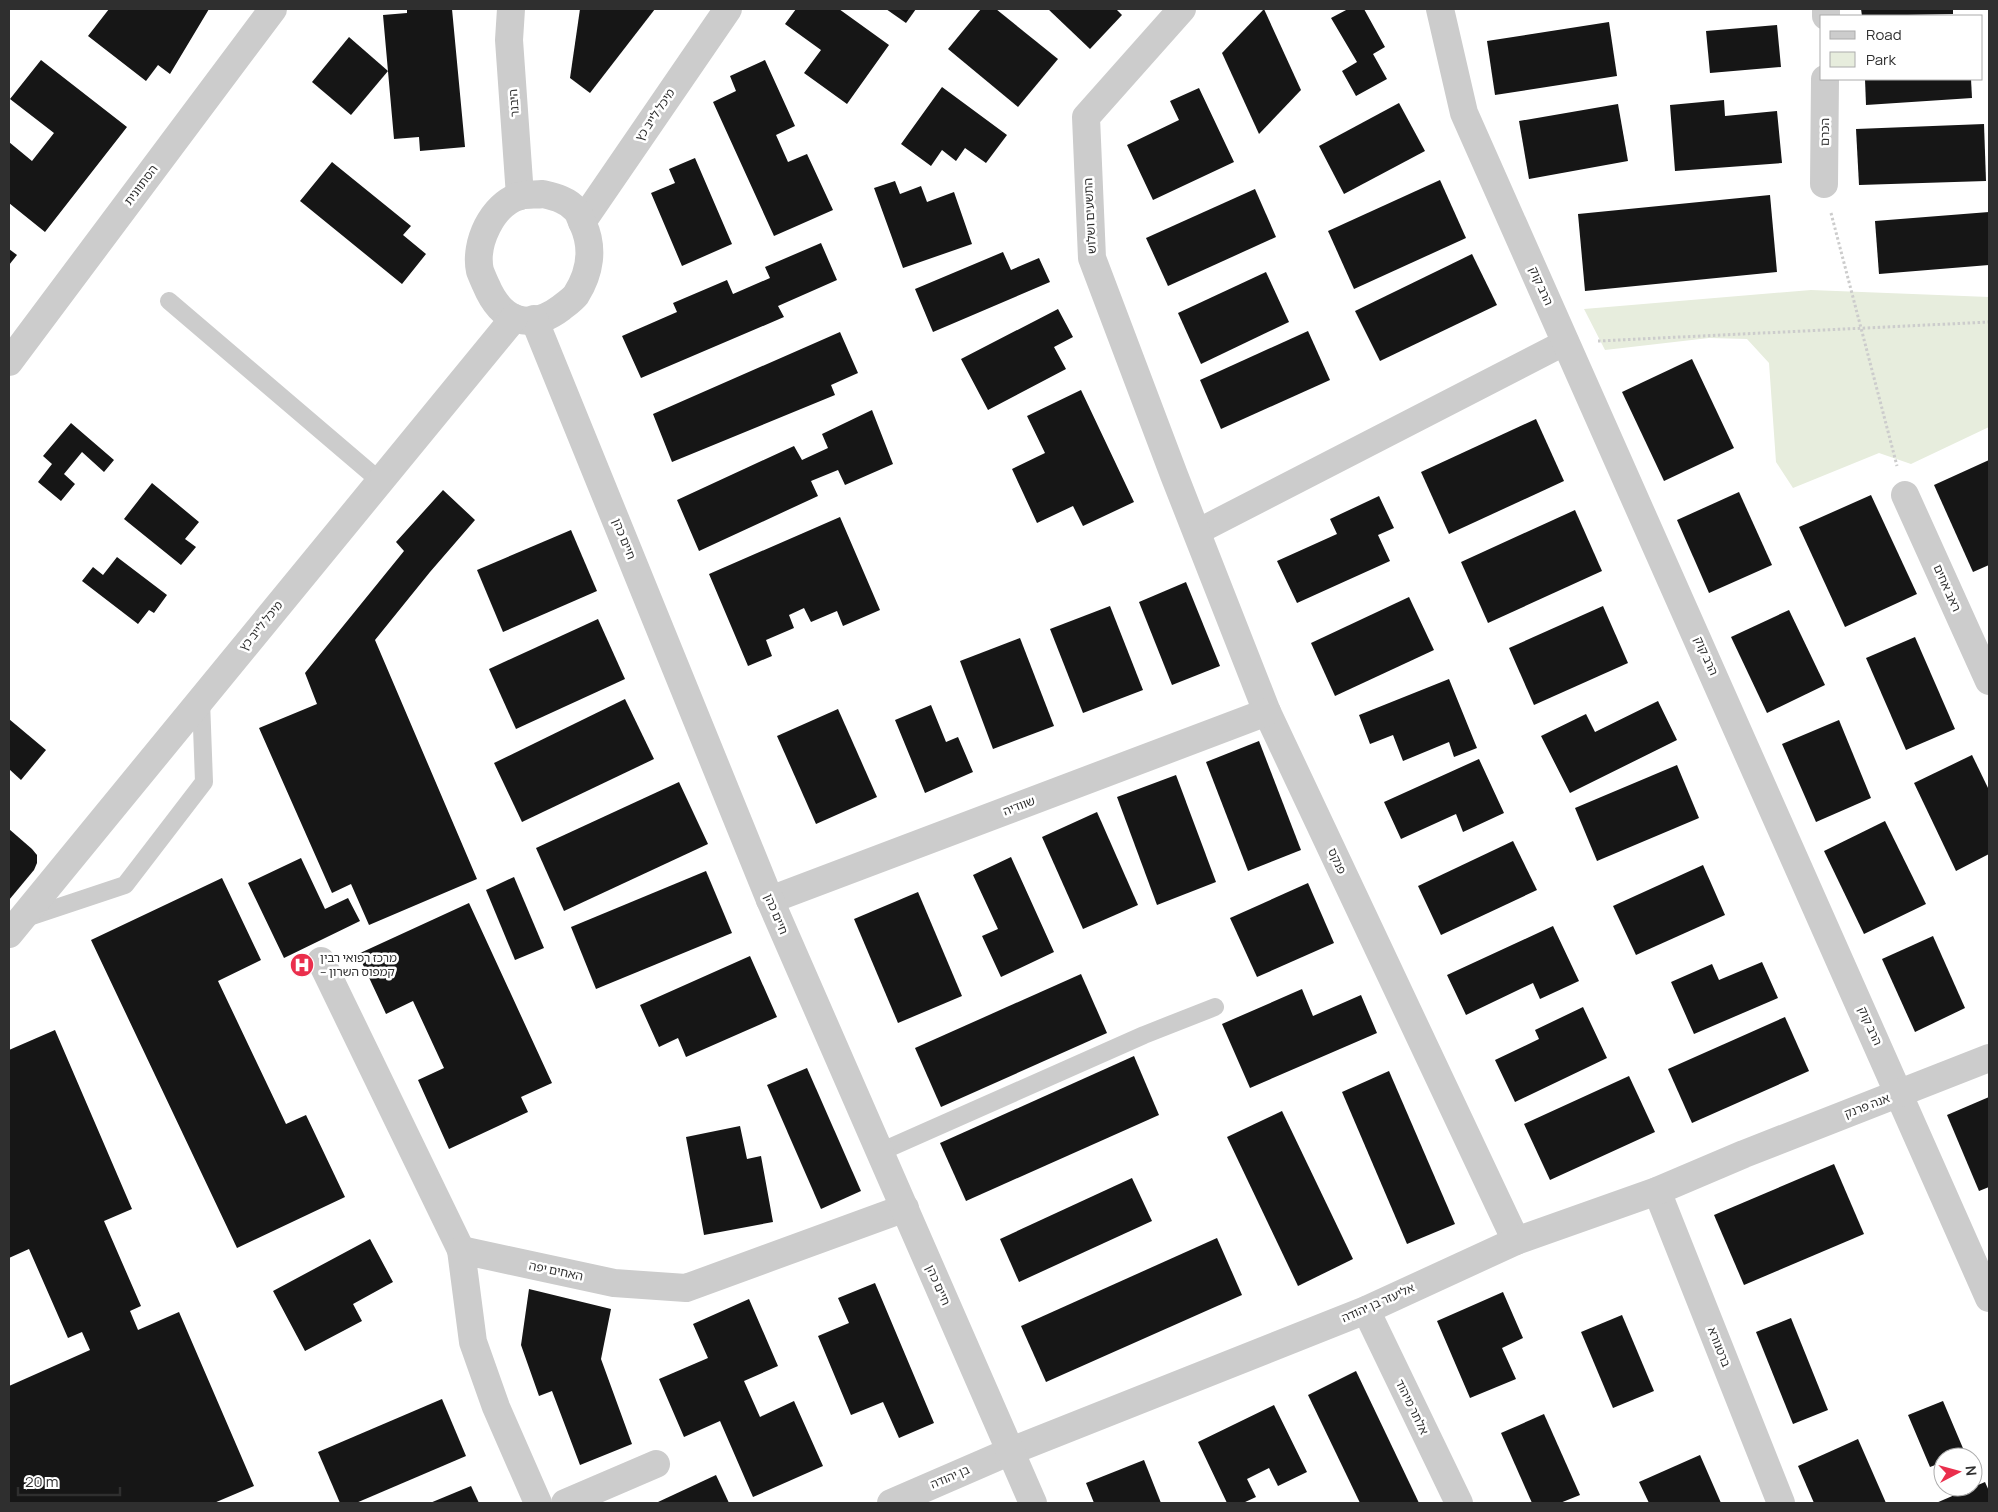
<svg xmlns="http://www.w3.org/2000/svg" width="1998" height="1512" viewBox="0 0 1998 1512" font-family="Manrope,'Noto Sans Hebrew',sans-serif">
<rect width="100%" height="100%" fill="#fff"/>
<polygon fill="#e7eddd" points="1811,290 1989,297 1989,427 1911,464 1879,453 1793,488 1776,462 1769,363 1747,339 1709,338 1605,350 1584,309"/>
<g fill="#161616">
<polygon points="109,9 209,9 170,74 158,65 146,81 88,36"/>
<polygon points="407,9 452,9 465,147 420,151 419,137 394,139 383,15 407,13"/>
<polygon points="580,9 655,9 590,93 570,78"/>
<polygon points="796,9 839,9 889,45 847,104 804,73 821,50 785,24"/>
<polygon points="886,9 916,9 906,23"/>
<polygon points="981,9 996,9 1058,59 1018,107 948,49"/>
<polygon points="1048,9 1116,9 1122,15 1090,49"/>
<polygon points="1264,9 1301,90 1259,134 1222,53"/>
<polygon points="1348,9 1364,9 1385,47 1373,54 1387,79 1356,96 1342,71 1357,62 1331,18"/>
<polygon points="1861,9 1953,9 1953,14 1862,16"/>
<polygon points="1609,22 1617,76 1495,95 1487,41"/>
<polygon points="1777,25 1781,67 1710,73 1706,31"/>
<polygon points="349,37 388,71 351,115 312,82"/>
<polygon points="41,60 127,127 45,232 9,203 9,142 32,161 54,133 10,99"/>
<polygon points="765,60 795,126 776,135 788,162 807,154 833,210 774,236 713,102 736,91 730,76"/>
<polygon points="1865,79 1971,79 1972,98 1866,105"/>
<polygon points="942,87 1007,135 986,163 965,148 956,161 942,150 931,166 901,144"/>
<polygon points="1199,88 1234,162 1153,200 1127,145 1179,120 1170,101"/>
<polygon points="1724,100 1725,116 1777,111 1782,163 1675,171 1670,105"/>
<polygon points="1399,103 1425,151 1344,194 1319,146"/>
<polygon points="1618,104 1628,161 1529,179 1519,121"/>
<polygon points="1984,124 1986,181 1859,185 1856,129"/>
<polygon points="695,158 732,244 682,266 651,193 675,183 669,169"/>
<polygon points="332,162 411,226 403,235 426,254 402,284 300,201"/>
<polygon points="1440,180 1466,238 1354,289 1328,231"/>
<polygon points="895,181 900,194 921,186 927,202 954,192 972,244 903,268 874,188"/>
<polygon points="1255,189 1276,237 1168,286 1146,238"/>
<polygon points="1770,195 1777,272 1585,291 1578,214"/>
<polygon points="1989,212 1989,265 1879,274 1875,221"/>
<polygon points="821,243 837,280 778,306 784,317 641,378 622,336 677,312 673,303 727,280 733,294 770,278 765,267"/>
<polygon points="9,249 17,255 9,265"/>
<polygon points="1003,252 1011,270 1039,258 1050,282 933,332 915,289"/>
<polygon points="1472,254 1497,305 1380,361 1355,311"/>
<polygon points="1266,272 1289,322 1201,364 1178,313"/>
<polygon points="1058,309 1073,337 1054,347 1066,369 988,410 961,359"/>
<polygon points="1308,331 1330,380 1221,429 1200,380"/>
<polygon points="840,332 858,373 831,385 835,395 672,462 653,414"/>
<polygon points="1692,359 1734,448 1664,481 1622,392"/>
<polygon points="1081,390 1134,502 1083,526 1073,506 1037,523 1012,469 1045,453 1027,416"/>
<polygon points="872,410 893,464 845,485 838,470 811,481 818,496 699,551 677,500 794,446 802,460 828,448 822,434"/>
<polygon points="1536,419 1564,481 1449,534 1421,472"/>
<polygon points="71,423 114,460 104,472 82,452 64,474 75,484 61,501 38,482 52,464 43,456"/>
<polygon points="1989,460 1989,565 1973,572 1934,485"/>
<polygon points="152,483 199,522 185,539 196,547 181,565 124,519"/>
<polygon points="443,490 475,520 430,572 375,640 477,879 369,925 351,884 332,893 259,728 317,704 305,673 404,551 396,542"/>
<polygon points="1739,492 1772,565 1709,593 1677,520"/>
<polygon points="1871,495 1917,594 1845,627 1799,527"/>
<polygon points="1379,496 1394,528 1378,535 1390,561 1297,603 1277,561 1337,534 1330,519"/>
<polygon points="1575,510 1602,571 1488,623 1461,562"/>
<polygon points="840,517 880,610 843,626 837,611 811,622 804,608 789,615 794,628 766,640 772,656 748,666 709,574"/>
<polygon points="571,530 597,591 503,632 477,570"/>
<polygon points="117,557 167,595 154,613 149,610 138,624 82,581 93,567 103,575"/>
<polygon points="1186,582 1220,666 1172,685 1139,602"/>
<polygon points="1409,597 1434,650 1335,696 1311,643"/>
<polygon points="1110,606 1143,690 1083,713 1050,629"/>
<polygon points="1603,606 1628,663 1534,705 1509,648"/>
<polygon points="1789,610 1825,685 1767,713 1731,637"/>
<polygon points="598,619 625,679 516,729 489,669"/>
<polygon points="1915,637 1955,729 1906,750 1866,658"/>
<polygon points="1020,638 1054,726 993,749 960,661"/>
<polygon points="1449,679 1477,748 1454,757 1449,742 1403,761 1393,735 1370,744 1359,715"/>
<polygon points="625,699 654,759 522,822 494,763"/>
<polygon points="1658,701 1677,740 1570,793 1541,736 1586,714 1595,732"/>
<polygon points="931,705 946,742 958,737 973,772 925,793 895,720"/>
<polygon points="838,709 877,797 816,824 777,736"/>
<polygon points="9,719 46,750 21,780 9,769"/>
<polygon points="1839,720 1871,798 1816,822 1782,744"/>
<polygon points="1259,741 1301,850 1248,871 1206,762"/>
<polygon points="1972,755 1989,790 1989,854 1956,871 1914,783"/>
<polygon points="1479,759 1504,813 1463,832 1456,814 1401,839 1384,802"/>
<polygon points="1677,765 1699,818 1597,861 1575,808"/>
<polygon points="1176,775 1216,882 1157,905 1117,797"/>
<polygon points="679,782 708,844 564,911 536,848"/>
<polygon points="1097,812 1138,905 1083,929 1042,837"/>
<polygon points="1885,821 1926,904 1864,934 1824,851"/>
<polygon points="9,829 32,849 37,855 37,863 34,870 9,900"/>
<polygon points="1513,841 1537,890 1441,935 1418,886"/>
<polygon points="1011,857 1054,952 1001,977 982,936 998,929 973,875"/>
<polygon points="301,858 325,909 348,898 360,921 284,958 248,883"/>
<polygon points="1703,865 1725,915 1636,955 1613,906"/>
<polygon points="706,871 732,933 596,989 571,927"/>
<polygon points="514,877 544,948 515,960 486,890"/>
<polygon points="222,878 261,960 218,981 286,1124 306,1115 345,1197 237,1248 91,940"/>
<polygon points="1308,883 1334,943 1257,977 1230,918"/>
<polygon points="918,892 962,996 898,1023 854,919"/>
<polygon points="469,903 552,1083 521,1097 528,1112 449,1149 418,1080 444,1068 413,1001 386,1014 358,954"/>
<polygon points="1553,926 1579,981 1540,999 1533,983 1466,1015 1447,975"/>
<polygon points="1933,936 1965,1008 1915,1032 1882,959"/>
<polygon points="750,956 777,1017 686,1057 678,1038 659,1047 640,1005"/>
<polygon points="1762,962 1778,998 1694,1034 1671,982 1712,964 1719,980"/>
<polygon points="1081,974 1107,1033 941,1107 915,1048"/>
<polygon points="1302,989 1313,1016 1361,995 1377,1033 1250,1088 1222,1024"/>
<polygon points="1583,1007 1607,1058 1515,1102 1495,1060 1539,1039 1535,1030"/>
<polygon points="1785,1017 1809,1071 1692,1123 1668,1069"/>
<polygon points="55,1030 132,1209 104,1221 141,1306 130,1311 138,1330 179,1312 254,1486 214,1503 9,1503 9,1386 90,1350 82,1332 68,1338 29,1249 9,1258 9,1050"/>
<polygon points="1134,1056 1159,1115 966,1201 940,1143"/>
<polygon points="807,1068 861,1191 821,1209 767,1085"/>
<polygon points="1389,1071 1455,1224 1407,1244 1342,1092"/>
<polygon points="1629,1076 1655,1132 1550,1180 1524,1124"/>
<polygon points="1989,1097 1989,1187 1979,1191 1947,1115"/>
<polygon points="1282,1111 1353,1259 1298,1286 1227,1137"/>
<polygon points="740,1126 747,1159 761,1156 773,1222 704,1235 686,1137"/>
<polygon points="1834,1164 1864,1234 1744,1285 1714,1215"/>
<polygon points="1132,1178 1152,1221 1019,1282 1000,1239"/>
<polygon points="1217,1238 1242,1295 1046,1382 1021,1326"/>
<polygon points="370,1239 393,1282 353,1304 362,1321 305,1351 273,1291"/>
<polygon points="875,1283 934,1423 899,1438 883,1402 851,1415 818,1336 849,1323 838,1298"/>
<polygon points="529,1289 611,1309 601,1359 632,1444 580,1465 552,1391 539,1396 521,1345"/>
<polygon points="1503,1292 1523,1338 1502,1348 1516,1379 1470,1398 1437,1321"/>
<polygon points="749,1299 778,1366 744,1381 760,1417 794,1401 823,1466 753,1497 720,1421 684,1437 659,1379 708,1358 693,1324"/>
<polygon points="1622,1315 1654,1391 1613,1408 1581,1332"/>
<polygon points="1791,1318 1828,1410 1793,1424 1756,1332"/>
<polygon points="1356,1371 1419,1503 1360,1503 1308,1395"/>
<polygon points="442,1399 466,1456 356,1503 340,1503 318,1452"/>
<polygon points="1943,1401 1965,1453 1955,1457 1943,1457 1943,1462 1930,1467 1908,1415"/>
<polygon points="1274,1405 1307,1472 1278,1486 1269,1468 1247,1479 1256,1497 1243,1503 1227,1503 1198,1442"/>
<polygon points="1544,1414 1580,1495 1560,1503 1532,1503 1501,1433"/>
<polygon points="1858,1439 1886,1503 1814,1503 1798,1466"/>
<polygon points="1700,1455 1721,1503 1649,1503 1639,1482"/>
<polygon points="1144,1460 1161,1503 1094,1503 1086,1483"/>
<polygon points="716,1475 729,1503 659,1503 658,1502"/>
<polygon points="1985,1482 1989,1491 1989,1503 1936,1503"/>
<polygon points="471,1486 479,1503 430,1503"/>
</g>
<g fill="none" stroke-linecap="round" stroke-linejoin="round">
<g stroke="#ccc" stroke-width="3" stroke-dasharray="2.5 2.5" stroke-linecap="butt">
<polyline points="1831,213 1897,466"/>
<polyline points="1598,341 1989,322"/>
</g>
<g stroke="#ccc" stroke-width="18">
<polyline points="169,301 380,481"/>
<polyline points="23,919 125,885 204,782 201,700"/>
<polyline points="880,1152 1144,1035 1215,1007"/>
</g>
<polyline stroke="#ccc" stroke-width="26" points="1197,532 1566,342"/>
<g stroke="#ccc" stroke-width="28">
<polyline points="1182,9 1086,117 1092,258 1174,475 1267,712 1516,1241"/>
<polyline points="1440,9 1464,113 1989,1298"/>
<polyline points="1826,16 1826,9"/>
<polyline points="1824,184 1825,79"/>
<polyline points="582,222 728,9"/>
<polyline points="9,362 273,9"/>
<polyline points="1905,495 1989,681"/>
<polyline points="770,900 1267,712"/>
<polyline points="321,961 461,1250"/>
<polyline points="1657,1191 1781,1503"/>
<polyline points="1366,1310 1459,1503"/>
<polyline points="538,1503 496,1407 473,1342 461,1250 614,1283 686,1288 905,1208"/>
<polyline points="565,1503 656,1464"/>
<polyline points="891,1503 1011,1451 1366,1310 1516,1241 1657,1191 1744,1154 1989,1058"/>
</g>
<g stroke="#ccc" stroke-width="28">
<polyline points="511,9 509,40 520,196"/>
<path d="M543,194C555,197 568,200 576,210C579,213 581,220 583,224C594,248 590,273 576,295C572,300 566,304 561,308C529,332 501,321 486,285C484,281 482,276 480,271C474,244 492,204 520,196C527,194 535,195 543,194Z"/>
<polyline points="534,319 770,900 1033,1503"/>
<polyline points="9,934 514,318"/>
</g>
</g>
<defs>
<g id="hospital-disc" transform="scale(1.25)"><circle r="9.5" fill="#ea2e4c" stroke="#fff"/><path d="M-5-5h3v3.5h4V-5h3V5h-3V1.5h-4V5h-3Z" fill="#fff"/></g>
</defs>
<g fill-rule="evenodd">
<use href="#hospital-disc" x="302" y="965"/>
</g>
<g text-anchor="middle" stroke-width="5" stroke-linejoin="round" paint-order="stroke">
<g font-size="12" fill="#2f2f2f" stroke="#fff">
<text transform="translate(514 103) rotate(-94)" y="4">היבנר</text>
<text transform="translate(655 115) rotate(-56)" y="4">מיכל לייב כץ</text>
<text transform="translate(1825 132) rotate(-89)" y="4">הכרם</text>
<text transform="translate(141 185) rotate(-53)" y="4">הסתוונית</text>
<text transform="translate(1090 216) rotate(-93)" y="4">התשעים ושלוש</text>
<text transform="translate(1541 286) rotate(66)" y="4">הרב קוק</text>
<text transform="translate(624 539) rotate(68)" y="4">חיים כהן</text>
<text transform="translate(1947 588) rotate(66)" y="4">ראב אחים</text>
<text transform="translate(261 626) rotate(-51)" y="4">מיכל לייב כץ</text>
<text transform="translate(1706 656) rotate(66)" y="4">הרב קוק</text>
<text transform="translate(1019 806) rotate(-21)" y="4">שוודיה</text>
<text transform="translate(1337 861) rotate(65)" y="4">פנקס</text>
<text transform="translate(776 914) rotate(67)" y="4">חיים כהן</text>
<text transform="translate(1870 1026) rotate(66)" y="4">הרב קוק</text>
<text transform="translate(1867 1106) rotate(-21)" y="4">אנה פרנק</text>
<text transform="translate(556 1271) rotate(12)" y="4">האחים יפה</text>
<text transform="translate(938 1285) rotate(66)" y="4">חיים כהן</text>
<text transform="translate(1378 1303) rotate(-24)" y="4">אליעזר בן יהודה</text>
<text transform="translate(1719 1347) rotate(68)" y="4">ברטנורא</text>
<text transform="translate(1412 1407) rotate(64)" y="4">אלתר מיהוד</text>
<text transform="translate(950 1477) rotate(-23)" y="4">בן יהודה</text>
</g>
<g font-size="12" fill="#2f2f2f" stroke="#fff" text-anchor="start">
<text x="320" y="962">מרכז רפואי רבין<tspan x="320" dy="14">– קמפוס השרון</tspan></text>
</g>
</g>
<rect width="1998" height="1512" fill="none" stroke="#2f2f2f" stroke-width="20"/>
<rect x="1820" y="15" width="162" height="65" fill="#ffffff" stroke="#acacac"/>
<rect x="1830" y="31" width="25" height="8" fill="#cccccc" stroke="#acacac"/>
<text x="1866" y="40" font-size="15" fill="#2f2f2f">Road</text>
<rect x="1830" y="52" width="25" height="15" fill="#e7eddd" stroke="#acacac"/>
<text x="1866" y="65" font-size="15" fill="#2f2f2f">Park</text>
<g transform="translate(1958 1472) rotate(84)"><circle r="24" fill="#ffffff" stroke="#acacac"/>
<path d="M0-4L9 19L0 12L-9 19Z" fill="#ea2e4c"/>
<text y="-8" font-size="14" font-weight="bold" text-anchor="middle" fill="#2f2f2f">N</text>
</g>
<path d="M18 1487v8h102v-8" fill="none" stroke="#2f2f2f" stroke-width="2.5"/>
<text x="25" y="1487" font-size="15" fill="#2f2f2f" stroke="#ffffff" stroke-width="4" paint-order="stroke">20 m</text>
</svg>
